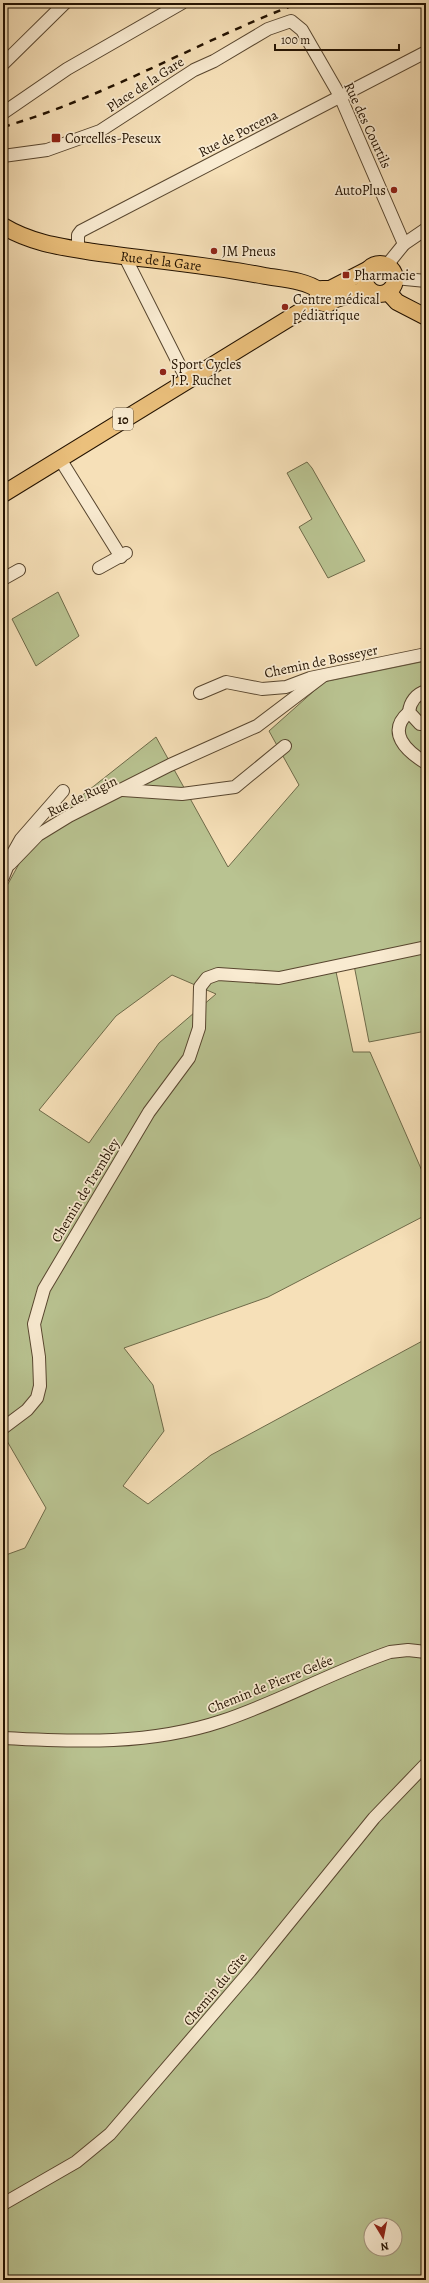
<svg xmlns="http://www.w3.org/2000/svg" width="429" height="2283" viewBox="0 0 429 2283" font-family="Alegreya,serif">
<rect width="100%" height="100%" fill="#f6e0b8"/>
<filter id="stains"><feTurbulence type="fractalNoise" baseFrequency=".005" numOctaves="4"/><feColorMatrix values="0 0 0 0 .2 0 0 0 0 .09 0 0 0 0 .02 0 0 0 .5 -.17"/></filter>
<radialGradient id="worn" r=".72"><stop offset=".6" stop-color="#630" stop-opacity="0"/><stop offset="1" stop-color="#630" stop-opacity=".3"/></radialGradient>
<g fill="#b9c391" stroke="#6e6a49" fill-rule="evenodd">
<polygon points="307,462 312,468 365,561 328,578 299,527 312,519 287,473"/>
<polygon points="58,592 79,636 36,666 12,619"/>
<path d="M426,661V693L419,696L426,718V949L335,967L353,1052H370L426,1180V1215L268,1297L124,1348L153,1385L164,1431L123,1486L148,1504L211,1455L426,1339V2280H3V1556L25,1548L46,1508L7,1441L3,1439V893L37,831L156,737L228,867L299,785L269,731L324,682ZM172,975L216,994L159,1043L89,1143L39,1110L116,1016ZM371,2225H395V2249H371Z"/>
<polygon points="426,951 426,1031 369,1042 354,965"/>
</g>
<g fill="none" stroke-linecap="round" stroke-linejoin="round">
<g stroke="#58462f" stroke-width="14">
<g id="minor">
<polyline points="3,64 65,3"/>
<polyline points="3,113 67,69 182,3"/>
<polyline points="3,156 47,150 100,131 194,70 214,61 268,29 291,21 302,30 340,96 404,244"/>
<polyline points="78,250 78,235 81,231 426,52"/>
<polyline points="125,257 187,380"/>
<polyline points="387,265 404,244 426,229"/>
<polyline points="395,278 426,281"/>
<polyline points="60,459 121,557"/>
<polyline points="99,568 126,553"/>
<polyline points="3,579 19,570"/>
<path d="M426,691C416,694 410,702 409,712L420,724H426"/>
<polyline points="200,693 226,682 262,689 286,687 310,678 426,654"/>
<path d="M409,712C386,732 406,751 426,763"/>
<polyline points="123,790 182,794 235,787 285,746"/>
<polyline points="10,864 38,835 69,816 170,765 257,726 323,676"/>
<polyline points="3,877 12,855 21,839 63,791"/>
<polyline points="3,1428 27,1410 37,1398 40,1386 39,1357 34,1324 44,1289 149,1112 189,1058 199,1028 200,987 207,978 218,974 279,978 426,947"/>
<path d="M3,1738C77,1742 150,1745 222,1721C279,1702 332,1672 390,1652L408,1650L426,1652"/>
<polyline points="3,2204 76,2162 110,2134 250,1971 374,1818 426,1764"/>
</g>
</g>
<g stroke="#231201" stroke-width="18">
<g id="major">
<path id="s1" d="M3,226C31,243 61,247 93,252C150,260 208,265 265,276C282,279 305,280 320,291"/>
<circle cx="380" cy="279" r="15"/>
<polyline points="330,289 334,295 333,300 328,304 323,303 318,295 322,289 330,289 367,270"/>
<polyline points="388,292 397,302 426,317"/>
<polyline points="333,300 368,289"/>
<polyline points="3,494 319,300"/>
</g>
</g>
<use href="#minor" stroke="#f9ebd1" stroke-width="12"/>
<use href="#major" stroke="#ebc07c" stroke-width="16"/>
<path stroke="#231201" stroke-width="2.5" stroke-dasharray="7 7" stroke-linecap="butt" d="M3,127C106,97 199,41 299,3"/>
</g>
<g fill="#8f2418" stroke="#f9ebd1" stroke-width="1.5">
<rect x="51" y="133" width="10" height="10" rx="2"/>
<circle cx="394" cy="190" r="4"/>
<circle cx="214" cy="251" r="4"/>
<rect x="342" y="271" width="8" height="8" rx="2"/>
<circle cx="285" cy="307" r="4"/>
<circle cx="163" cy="372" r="4"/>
</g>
<g text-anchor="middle" stroke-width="3.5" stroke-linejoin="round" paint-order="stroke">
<rect fill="#f9ebd1" stroke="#63533f" stroke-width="1" x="113" y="408" width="20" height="22" rx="3"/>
<g font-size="13" font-weight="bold" fill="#231201">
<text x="123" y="424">10</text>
</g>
<g font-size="14" fill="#231201" stroke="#f9ebd1">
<text transform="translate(145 84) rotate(-33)" y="5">Place de la Gare</text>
<text transform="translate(368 125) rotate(65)" y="5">Rue des Courtils</text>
<text transform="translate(238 133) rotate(-27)" y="5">Rue de Porcena</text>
<text dy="5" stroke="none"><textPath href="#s1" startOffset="163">Rue de la Gare</textPath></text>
<text transform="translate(321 661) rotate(-12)" y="5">Chemin de Bosseyer</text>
<text transform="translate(82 796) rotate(-26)" y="5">Rue de Rugin</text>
<text transform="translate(85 1190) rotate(-59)" y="5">Chemin de Trembley</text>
<text transform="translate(270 1684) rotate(-22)" y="5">Chemin de Pierre Gelée</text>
<text transform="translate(215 1989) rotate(-50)" y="5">Chemin du Gîte</text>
</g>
<g font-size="14" fill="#231201" stroke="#f9ebd1" text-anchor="start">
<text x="65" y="143">Corcelles-Peseux</text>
<text x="386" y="195" text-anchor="end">AutoPlus</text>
<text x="222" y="256">JM Pneus</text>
<text x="354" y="280">Pharmacie</text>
<text x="293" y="304">Centre médical<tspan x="293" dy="16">pédiatrique</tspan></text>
<text x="171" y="369">Sport Cycles<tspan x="171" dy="16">J.P. Ruchet</tspan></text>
</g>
</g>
<rect width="429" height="2283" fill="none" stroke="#f6e0b8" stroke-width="16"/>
<rect x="4" y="4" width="421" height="2275" fill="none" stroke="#231201" stroke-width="2"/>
<rect x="8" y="8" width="413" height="2267" fill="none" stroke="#231201"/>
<g transform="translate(383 2237) rotate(170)"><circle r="19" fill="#f9ebd1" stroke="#a3947e"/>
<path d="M0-3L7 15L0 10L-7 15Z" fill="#8f2418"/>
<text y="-6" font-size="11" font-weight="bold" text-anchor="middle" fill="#231201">N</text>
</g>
<path d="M275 44v6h124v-6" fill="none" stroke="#231201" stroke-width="2"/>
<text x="281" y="44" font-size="12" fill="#231201" stroke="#f9ebd1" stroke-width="3" paint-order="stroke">100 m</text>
<rect width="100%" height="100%" filter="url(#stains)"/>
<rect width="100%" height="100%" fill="url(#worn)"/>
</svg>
